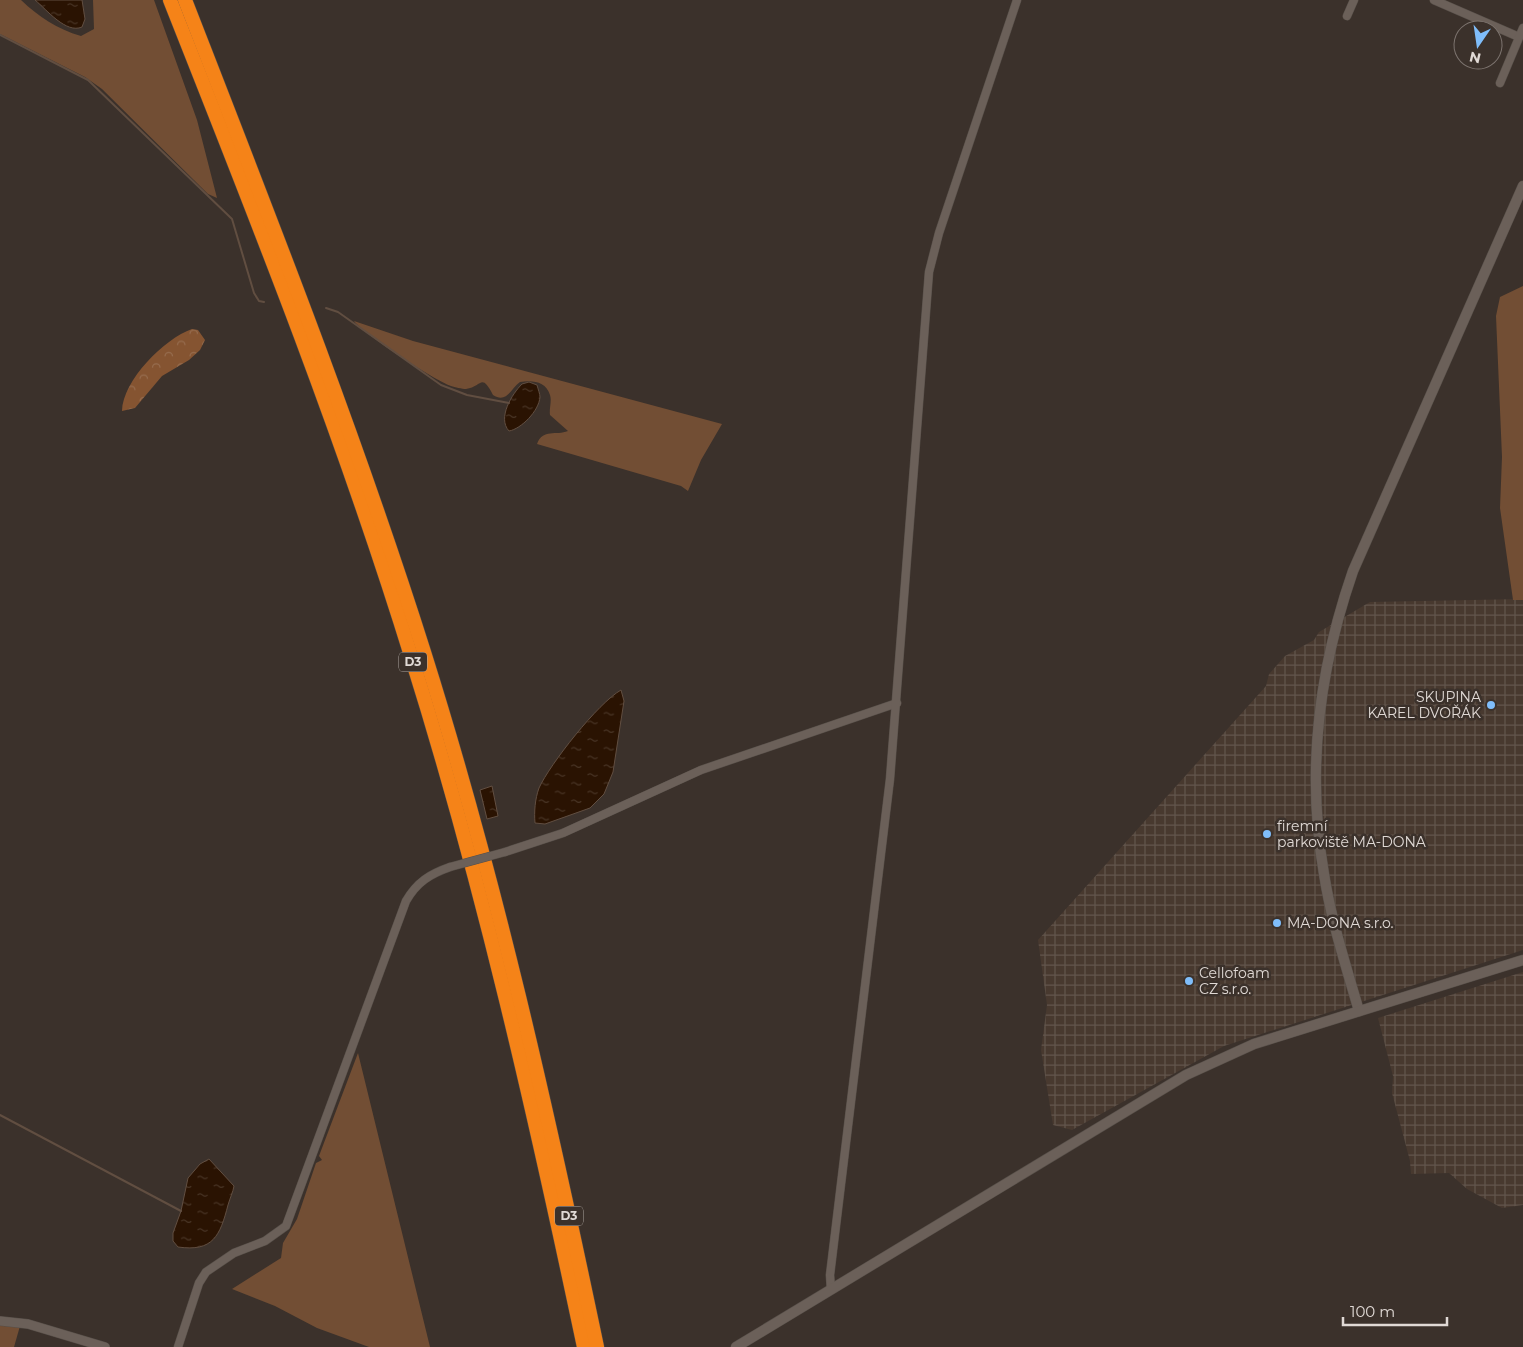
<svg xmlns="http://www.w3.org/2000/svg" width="1523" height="1347" viewBox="0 0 1523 1347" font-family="Montserrat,sans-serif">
<defs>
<pattern id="industrial-grid" width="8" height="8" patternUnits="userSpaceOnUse" patternTransform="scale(1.25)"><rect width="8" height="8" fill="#48392f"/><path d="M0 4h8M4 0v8" fill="none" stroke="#62554c"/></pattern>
<pattern id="forest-crowns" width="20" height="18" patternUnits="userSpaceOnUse" patternTransform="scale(1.25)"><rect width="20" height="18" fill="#855431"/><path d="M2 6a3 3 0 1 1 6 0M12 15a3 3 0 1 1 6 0" fill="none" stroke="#966c4e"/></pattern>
<pattern id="water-ripples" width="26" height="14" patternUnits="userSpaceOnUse" patternTransform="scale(1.25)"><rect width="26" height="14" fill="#2a1302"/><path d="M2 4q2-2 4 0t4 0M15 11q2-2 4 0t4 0" fill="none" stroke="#493526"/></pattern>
</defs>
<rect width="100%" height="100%" fill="#3b312b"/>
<g fill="url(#industrial-grid)">
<polygon points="1523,599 1523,950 1224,1046 1072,1130 1053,1125 1041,1050 1047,1005 1038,940 1266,686 1269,674 1285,656 1314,640 1319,632 1370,602"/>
<polygon points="1523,972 1523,1205 1502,1208 1467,1189 1449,1173 1411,1174 1410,1161 1392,1093 1393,1076 1378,1018"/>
</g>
<g fill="#724e34">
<path d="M0,0H21C39,17 57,29 81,36L94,29L93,0H154L197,120L217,198L208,194L102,89L85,77L0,34Z"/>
<polygon points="1523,286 1523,600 1513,600 1500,508 1502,457 1496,316 1500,297"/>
<path d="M354,321L413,341L722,424L701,460L688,491L681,486L537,444C543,428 556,436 568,431L550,415C549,409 552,401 550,395C546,381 532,380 520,382C511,388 507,404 493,395C481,372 482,387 466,389C462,389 455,387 451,386C434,380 365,335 354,321Z"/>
<polygon points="358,1053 430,1347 369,1347 317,1328 275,1306 232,1289 281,1258 283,1243 297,1219 316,1163 322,1160 319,1156"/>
<polygon points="0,1325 20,1326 14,1347 0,1347"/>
</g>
<path fill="url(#forest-crowns)" d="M192,329L198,330L205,340L200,350L189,360L162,376L135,408L122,411C123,380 164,339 192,329Z"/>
<g fill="url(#water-ripples)" stroke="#614e41">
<path d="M35,0H82L85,19L82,27C66,34 47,10 35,0Z"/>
<path d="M529,382L537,385C538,389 540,394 540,397C539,411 521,429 509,431C497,418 512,394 522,384Z"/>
<path d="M621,690L624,701L613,772L604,794L590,808L545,824L535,823C534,812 535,799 539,788C550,764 598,703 621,690Z"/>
<polygon points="492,786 498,816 487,819 480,790"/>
<path d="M209,1159L234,1186C233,1192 230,1198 228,1205C220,1236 213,1252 178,1247L173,1241V1233L181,1211L188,1178L200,1164Z"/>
</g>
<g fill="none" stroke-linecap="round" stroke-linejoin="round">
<g stroke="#614e41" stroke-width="2">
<polyline points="0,35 88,80 232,219 254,293 259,301 264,302"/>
<polyline points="326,308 338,312 441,385 467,395 509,403"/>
<polyline points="0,1115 181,1211"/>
</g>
<g stroke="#574f49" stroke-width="9">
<g id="minor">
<polyline points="1434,0 1519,37"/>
<polyline points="1347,16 1354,0"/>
<polyline points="1500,83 1523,28"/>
<polyline points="505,852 563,833 701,770 897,703"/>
<polyline points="831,1290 830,1275 890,779 929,272 939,233 1017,0"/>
<path d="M178,1347L199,1283L206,1272L234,1253L265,1241L286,1226L406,901C417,882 430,874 450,867"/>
</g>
</g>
<g stroke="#574f49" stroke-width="10">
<polyline id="tertiary" points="0,1321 28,1324 105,1347"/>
</g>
<g stroke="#574f49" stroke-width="11">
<g id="secondary">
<path d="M1359,1011C1346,966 1331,920 1324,874C1306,771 1319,669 1353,571L1523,186"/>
<polyline points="736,1347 1186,1075 1254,1044 1523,960"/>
</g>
</g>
<g stroke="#574f49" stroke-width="15">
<g id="motorway">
<path d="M170,0C256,217 343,435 412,659C483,885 535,1115 584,1347"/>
<path d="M185,0C269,216 354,431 424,652C496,880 548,1113 597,1347"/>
</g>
</g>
<use href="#minor" stroke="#6b6059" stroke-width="8"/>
<use href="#tertiary" stroke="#6b6059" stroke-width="9"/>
<use href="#secondary" stroke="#6b6059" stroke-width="10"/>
<use href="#motorway" stroke="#f58318" stroke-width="14"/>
<g stroke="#574f49" stroke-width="9" stroke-linecap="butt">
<polyline id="minor-bridge" points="450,867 505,852"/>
</g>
<use href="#minor-bridge" stroke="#6b6059" stroke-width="8"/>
</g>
<g fill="#7fbdfa" stroke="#3b312b" stroke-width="2">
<circle cx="1491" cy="705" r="5"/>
<circle cx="1267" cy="834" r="5"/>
<circle cx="1277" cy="923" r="5"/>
<circle cx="1189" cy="981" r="5"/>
</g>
<g text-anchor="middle" stroke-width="5" stroke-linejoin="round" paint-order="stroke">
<g fill="#3b312b" stroke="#aea7a2" stroke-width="1">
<rect x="399" y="652.5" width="28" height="19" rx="4"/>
<rect x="555" y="1206.5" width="28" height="19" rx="4"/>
</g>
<g font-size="12" font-weight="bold" fill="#e0d9d5">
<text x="413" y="666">D3</text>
<text x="569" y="1220">D3</text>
</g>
<g font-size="14" fill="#e0d9d5" stroke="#3b312b" text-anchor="start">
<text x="1481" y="702" text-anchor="end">SKUPINA<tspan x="1481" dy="16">KAREL DVOŘÁK</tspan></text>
<text x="1277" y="831">firemní<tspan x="1277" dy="16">parkoviště MA-DONA</tspan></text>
<text x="1287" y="928">MA-DONA s.r.o.</text>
<text x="1199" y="978">Cellofoam<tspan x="1199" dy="16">CZ s.r.o.</tspan></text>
</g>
</g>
<g transform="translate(1478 45) rotate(193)"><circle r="24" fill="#3b312b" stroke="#7d746f"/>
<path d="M0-4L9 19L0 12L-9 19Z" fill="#7fbdfa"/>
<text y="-8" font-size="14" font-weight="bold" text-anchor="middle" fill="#e0d9d5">N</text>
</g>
<path d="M1343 1317v8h104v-8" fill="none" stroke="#e0d9d5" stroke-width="2.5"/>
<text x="1350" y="1317" font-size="15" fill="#e0d9d5" stroke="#3b312b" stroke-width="4" paint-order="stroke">100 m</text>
</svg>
